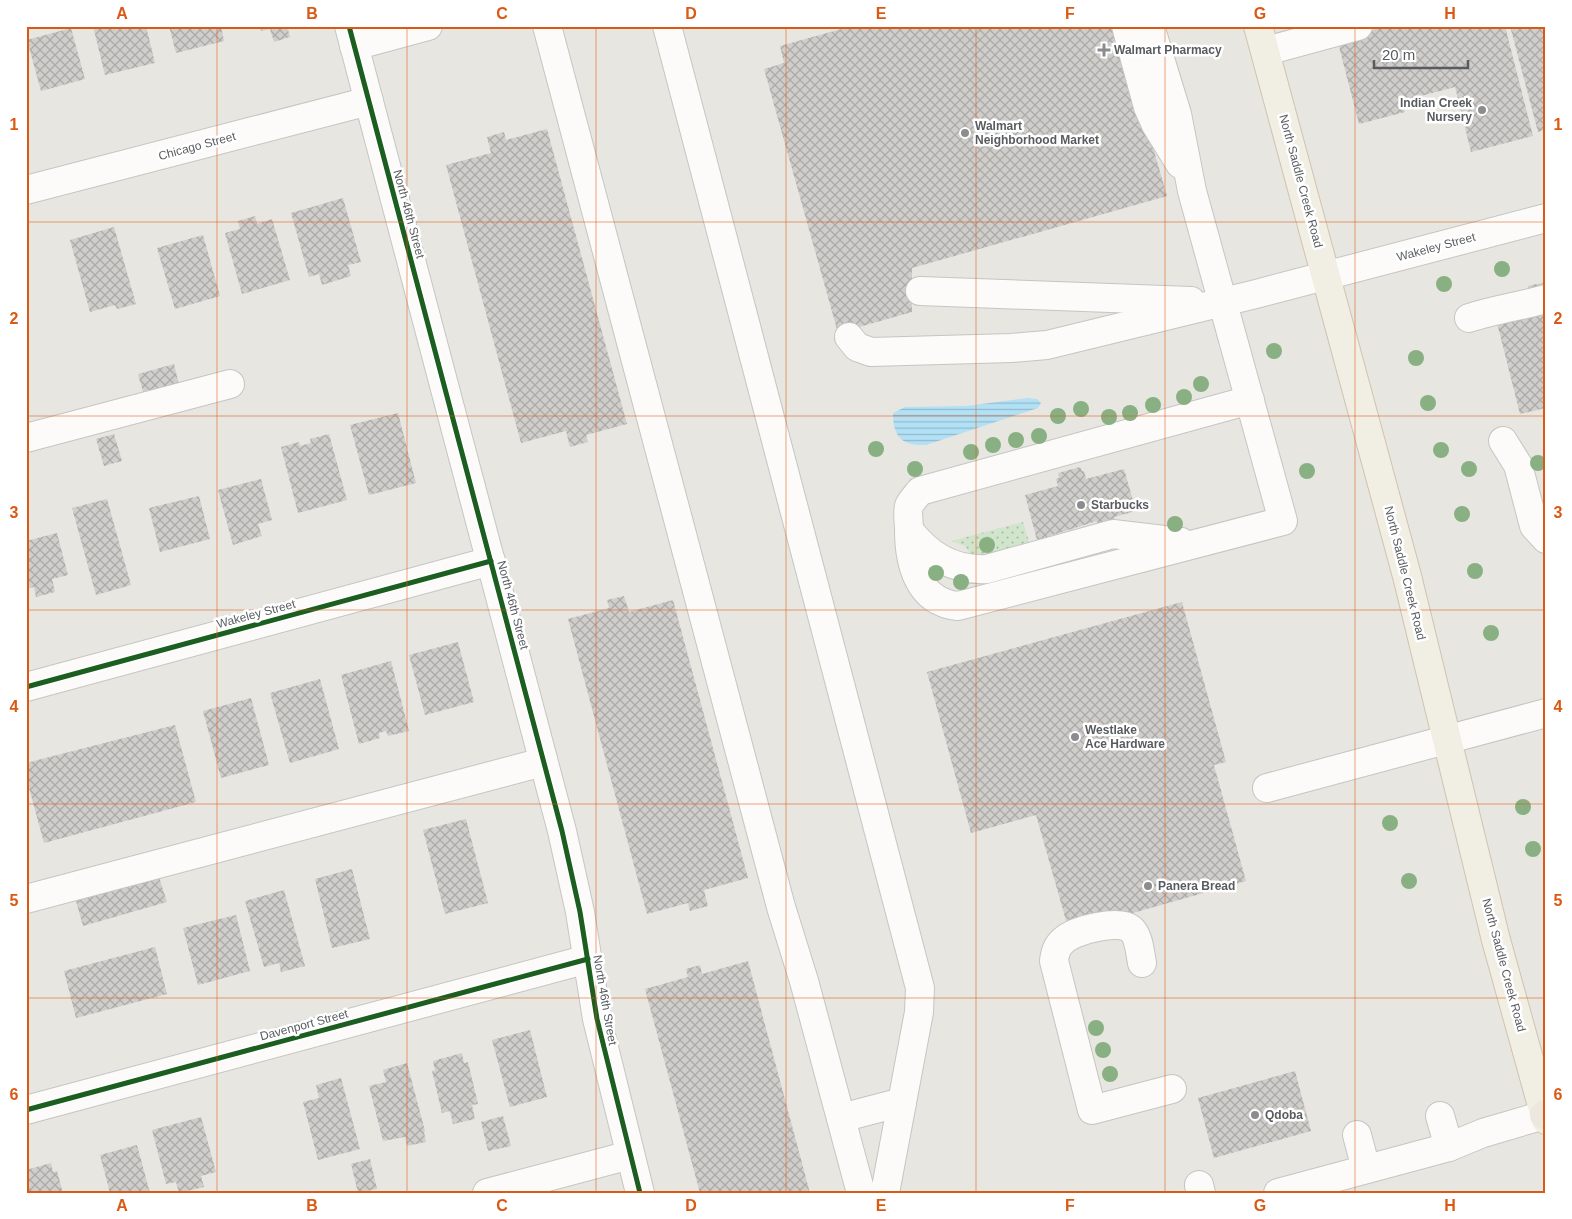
<svg xmlns="http://www.w3.org/2000/svg" width="1572" height="1219" viewBox="0 0 1572 1219" font-family="Helvetica,sans-serif">
<defs>
<pattern id="grass-dots" width="8" height="8" patternUnits="userSpaceOnUse" patternTransform="scale(1.25)"><rect width="8" height="8" fill="#d1e5cc"/><path d="M2 2h.1M6 6h.1" fill="none" stroke="#acbda9" stroke-width="1.8" stroke-linecap="round"/></pattern>
<pattern id="water-rules" width="6" height="5" patternUnits="userSpaceOnUse" patternTransform="scale(1.25)"><rect width="6" height="5" fill="#b2e1f6"/><path d="M0 2.5h6" fill="none" stroke="#94bacb"/></pattern>
<pattern id="building-cross-hatch" width="8" height="8" patternUnits="userSpaceOnUse" patternTransform="scale(1.25)"><rect width="8" height="8" fill="#d0cecb"/><path d="M0 0l8 8M0 8l8-8" fill="none" stroke="#acaaa8"/></pattern>
</defs>
<rect width="100%" height="100%" fill="#e8e6e1"/>
<polygon fill="url(#grass-dots)" points="1023,522 1031,548 983,561 971,555 965,546 951,541"/>
<path fill="url(#water-rules)" d="M1028,398L1037,399L1041,403L1038,408L926,445C902,446 893,437 893,413L905,407L966,406Z"/>
<g fill="url(#building-cross-hatch)">
<polygon points="93,26 146,26 155,63 105,75"/>
<polygon points="169,26 221,26 224,41 176,53"/>
<polygon points="260,26 287,26 290,37 274,42 270,29 261,31"/>
<polygon points="852,26 1118,26 1167,196 912,268 912,312 838,333 764,69 784,63 780,46"/>
<polygon points="1387,26 1505,26 1533,136 1471,152 1455,87 1402,101 1405,112 1359,124 1337,39"/>
<polygon points="1510,26 1546,26 1546,129 1538,132"/>
<polygon points="71,28 85,79 41,91 27,40"/>
<polygon points="547,129 627,424 586,435 588,442 570,447 566,431 521,443 446,165 491,153 487,137 504,132 506,140"/>
<polygon points="343,198 361,262 348,265 351,276 322,285 319,274 309,277 291,213"/>
<polygon points="255,216 257,224 272,219 290,280 242,294 225,233 240,229 238,221"/>
<polygon points="114,227 136,304 117,309 115,305 90,312 70,240"/>
<polygon points="203,235 220,296 175,309 157,248"/>
<polygon points="1546,282 1546,408 1520,414 1496,319 1533,309 1528,286"/>
<polygon points="174,364 179,385 144,395 138,374"/>
<polygon points="398,413 416,483 369,495 350,425"/>
<polygon points="114,434 122,461 104,466 96,439"/>
<polygon points="329,434 347,500 298,513 281,447 299,442 300,446 311,443 310,439"/>
<polygon points="1080,467 1082,471 1084,471 1086,479 1124,469 1136,511 1114,517 1116,523 1098,527 1097,521 1037,540 1025,495 1058,486 1056,479 1059,478 1058,473"/>
<polygon points="261,479 272,520 258,524 262,536 233,545 218,490"/>
<polygon points="199,496 210,539 160,552 149,508"/>
<polygon points="107,499 131,585 96,595 72,508"/>
<polygon points="57,533 68,575 52,579 55,592 36,597 34,587 26,589 26,541"/>
<polygon points="624,596 629,612 673,600 748,878 704,890 708,906 690,911 688,903 647,914 568,619 609,608 607,600"/>
<polygon points="1182,602 1226,762 1214,765 1246,881 1069,931 1036,815 971,833 927,672"/>
<polygon points="458,642 474,702 425,715 409,655"/>
<polygon points="391,661 409,731 388,736 386,731 379,733 380,738 359,744 341,675"/>
<polygon points="320,679 339,749 290,763 270,693"/>
<polygon points="251,698 269,765 221,778 203,711"/>
<polygon points="175,725 196,802 44,843 26,777 26,763"/>
<polygon points="466,819 488,903 445,914 423,830"/>
<polygon points="352,869 370,939 332,948 315,879"/>
<polygon points="157,871 167,902 83,926 74,894"/>
<polygon points="284,890 305,966 281,972 279,963 264,967 245,901"/>
<polygon points="236,915 250,971 198,985 183,928"/>
<polygon points="155,947 167,994 76,1018 64,971"/>
<polygon points="748,961 810,1193 700,1193 645,989 688,977 686,969 700,965 702,974"/>
<polygon points="530,1030 547,1097 510,1107 492,1040"/>
<polygon points="462,1053 464,1063 468,1062 478,1104 472,1105 475,1119 453,1124 450,1111 442,1113 432,1071 435,1070 433,1061"/>
<polygon points="407,1063 425,1131 424,1132 426,1142 407,1146 405,1137 383,1141 369,1086 386,1082 383,1070"/>
<polygon points="1295,1071 1311,1131 1214,1158 1198,1098"/>
<polygon points="341,1078 360,1149 318,1160 303,1102 319,1098 316,1085"/>
<polygon points="503,1116 511,1146 488,1151 481,1122"/>
<polygon points="201,1117 216,1172 201,1176 204,1187 179,1193 176,1182 166,1184 152,1130"/>
<polygon points="137,1145 150,1193 110,1193 100,1155"/>
<polygon points="370,1159 377,1189 358,1193 351,1164"/>
<polygon points="51,1163 53,1172 57,1171 63,1193 26,1193 26,1170"/>
</g>
<g fill="none" stroke-linecap="round" stroke-linejoin="round">
<g stroke="#c5c5c4" stroke-width="30">
<g id="minor">
<polyline points="349,26 562,831 580,912 597,1019 640,1193"/>
<polyline points="547,26 781,907 804,981 861,1193"/>
<polyline points="667,26 920,988 919,1012 885,1193"/>
<polyline points="1126,26 1148,107 1156,125 1180,164"/>
<path d="M1150,26L1177,114L1192,191L1283,521L958,606C918,602 909,563 909,530C909,523 907,512 909,506C911,501 917,495 920,491L1250,400"/>
<polyline points="354,46 428,26"/>
<polyline points="1266,51 1358,26"/>
<polyline points="26,190 369,101"/>
<polyline points="920,291 1191,301"/>
<path d="M1469,318C1494,310 1520,306 1546,299"/>
<polyline points="849,337 857,347 871,352 1011,348 1047,345 1256,294 1546,218"/>
<polyline points="26,438 230,384"/>
<polyline points="1503,441 1518,465 1534,526 1546,539"/>
<path d="M909,530C928,555 954,571 987,569L1113,534L1181,542"/>
<polyline points="26,687 491,561"/>
<polyline points="1267,788 1546,713"/>
<polyline points="26,899 543,762"/>
<path d="M1142,963C1140,953 1139,936 1131,929C1119,919 1075,930 1064,940C1057,946 1055,952 1054,961L1092,1110L1172,1089"/>
<polyline points="26,1110 588,959"/>
<polyline points="1440,1116 1449,1147"/>
<polyline points="841,1118 902,1102"/>
<polyline points="1357,1135 1366,1169"/>
<polyline points="1199,1185 1201,1193"/>
<polyline points="487,1193 630,1155"/>
<polyline points="1278,1193 1449,1147 1483,1133 1544,1115"/>
</g>
</g>
<g stroke="#d0c3af" stroke-width="30">
<polyline id="major" points="1258,26 1407,576 1496,940 1546,1120"/>
</g>
<g stroke="#bfab8f" stroke-width="30">
<polyline id="highway" points="1546,1114 1544,1115 1546,1116"/>
</g>
<use href="#minor" stroke="#fcfbfa" stroke-width="28"/>
<use href="#major" stroke="#f1eee4" stroke-width="28"/>
<use href="#highway" stroke="#ede8de" stroke-width="28"/>
<g stroke="#fff" stroke-width="8">
<g id="cycleway">
<polyline points="349,26 562,831 580,912 597,1019 640,1193"/>
<polyline points="26,687 491,561"/>
<polyline points="26,1110 588,959"/>
</g>
</g>
<use href="#cycleway" stroke="#1b5e20" stroke-width="5"/>
</g>
<g fill="#88b082">
<circle cx="1502" cy="269" r="8"/>
<circle cx="1444" cy="284" r="8"/>
<circle cx="1274" cy="351" r="8"/>
<circle cx="1416" cy="358" r="8"/>
<circle cx="1201" cy="384" r="8"/>
<circle cx="1184" cy="397" r="8"/>
<circle cx="1428" cy="403" r="8"/>
<circle cx="1153" cy="405" r="8"/>
<circle cx="1081" cy="409" r="8"/>
<circle cx="1130" cy="413" r="8"/>
<circle cx="1058" cy="416" r="8"/>
<circle cx="1109" cy="417" r="8"/>
<circle cx="1039" cy="436" r="8"/>
<circle cx="1016" cy="440" r="8"/>
<circle cx="993" cy="445" r="8"/>
<circle cx="876" cy="449" r="8"/>
<circle cx="1441" cy="450" r="8"/>
<circle cx="971" cy="452" r="8"/>
<circle cx="1538" cy="463" r="8"/>
<circle cx="915" cy="469" r="8"/>
<circle cx="1469" cy="469" r="8"/>
<circle cx="1307" cy="471" r="8"/>
<circle cx="1462" cy="514" r="8"/>
<circle cx="1175" cy="524" r="8"/>
<circle cx="987" cy="545" r="8"/>
<circle cx="1475" cy="571" r="8"/>
<circle cx="936" cy="573" r="8"/>
<circle cx="961" cy="582" r="8"/>
<circle cx="1491" cy="633" r="8"/>
<circle cx="1523" cy="807" r="8"/>
<circle cx="1390" cy="823" r="8"/>
<circle cx="1533" cy="849" r="8"/>
<circle cx="1409" cy="881" r="8"/>
<circle cx="1096" cy="1028" r="8"/>
<circle cx="1103" cy="1050" r="8"/>
<circle cx="1110" cy="1074" r="8"/>
</g>
<path fill="none" stroke="#da5914" stroke-width="1" stroke-opacity="0.55" d="M217,26V1193M407,26V1193M596,26V1193M786,26V1193M976,26V1193M1165,26V1193M1355,26V1193M26,222H1546M26,416H1546M26,610H1546M26,804H1546M26,998H1546"/>
<g fill="#8a8c8d" stroke="#fff" stroke-width="2">
<path d="M1101.5 42.5h5v5h5v5h-5v5h-5v-5h-5v-5h5z"/>
<circle cx="1482" cy="110" r="5"/>
<circle cx="965" cy="133" r="5"/>
<circle cx="1081" cy="505" r="5"/>
<circle cx="1075" cy="737" r="5"/>
<circle cx="1148" cy="886" r="5"/>
<circle cx="1255" cy="1115" r="5"/>
</g>
<g text-anchor="middle" stroke-width="5" stroke-linejoin="round" paint-order="stroke">
<g font-size="12" font-weight="bold" fill="#585c60" stroke="#fff" text-anchor="start">
<text x="1114" y="54">Walmart Pharmacy</text>
<text x="1472" y="107" text-anchor="end">Indian Creek<tspan x="1472" dy="14">Nursery</tspan></text>
<text x="975" y="130">Walmart<tspan x="975" dy="14">Neighborhood Market</tspan></text>
<text x="1091" y="509">Starbucks</text>
<text x="1085" y="734">Westlake<tspan x="1085" dy="14">Ace Hardware</tspan></text>
<text x="1158" y="890">Panera Bread</text>
<text x="1265" y="1119">Qdoba</text>
</g>
<g font-size="12" fill="#585c60" stroke="#fff">
<text transform="translate(197 146) rotate(-15)" y="4">Chicago Street</text>
<text transform="translate(1301 181) rotate(75)" y="4">North Saddle Creek Road</text>
<text transform="translate(409 214) rotate(75)" y="4">North 46th Street</text>
<text transform="translate(1436 247) rotate(-15)" y="4">Wakeley Street</text>
<text transform="translate(1405 573) rotate(76)" y="4">North Saddle Creek Road</text>
<text transform="translate(513 605) rotate(75)" y="4">North 46th Street</text>
<text transform="translate(256 614) rotate(-15)" y="4">Wakeley Street</text>
<text transform="translate(1504 965) rotate(75)" y="4">North Saddle Creek Road</text>
<text transform="translate(605 1000) rotate(80)" y="4">North 46th Street</text>
<text transform="translate(304 1025) rotate(-15)" y="4">Davenport Street</text>
</g>
</g>
<rect width="1572" height="1219" fill="none" stroke="#ffffff" stroke-width="55"/>
<path d="M1374 60v8h94v-8" fill="none" stroke="#585c60" stroke-width="2.5"/>
<text x="1382" y="60" font-size="15" fill="#585c60" stroke="#ffffff" stroke-width="4" paint-order="stroke">20 m</text>
<rect x="28" y="28" width="1516" height="1164" fill="none" stroke="#da5914" stroke-width="2"/>
<g font-size="16" text-anchor="middle" font-weight="bold" fill="#da5914">
<text x="122" y="19">A</text>
<text x="312" y="19">B</text>
<text x="502" y="19">C</text>
<text x="691" y="19">D</text>
<text x="881" y="19">E</text>
<text x="1070" y="19">F</text>
<text x="1260" y="19">G</text>
<text x="1450" y="19">H</text>
<text x="14" y="130">1</text>
<text x="1558" y="130">1</text>
<text x="14" y="324">2</text>
<text x="1558" y="324">2</text>
<text x="14" y="518">3</text>
<text x="1558" y="518">3</text>
<text x="14" y="712">4</text>
<text x="1558" y="712">4</text>
<text x="14" y="906">5</text>
<text x="1558" y="906">5</text>
<text x="14" y="1100">6</text>
<text x="1558" y="1100">6</text>
<text x="122" y="1211">A</text>
<text x="312" y="1211">B</text>
<text x="502" y="1211">C</text>
<text x="691" y="1211">D</text>
<text x="881" y="1211">E</text>
<text x="1070" y="1211">F</text>
<text x="1260" y="1211">G</text>
<text x="1450" y="1211">H</text>
</g>
</svg>
